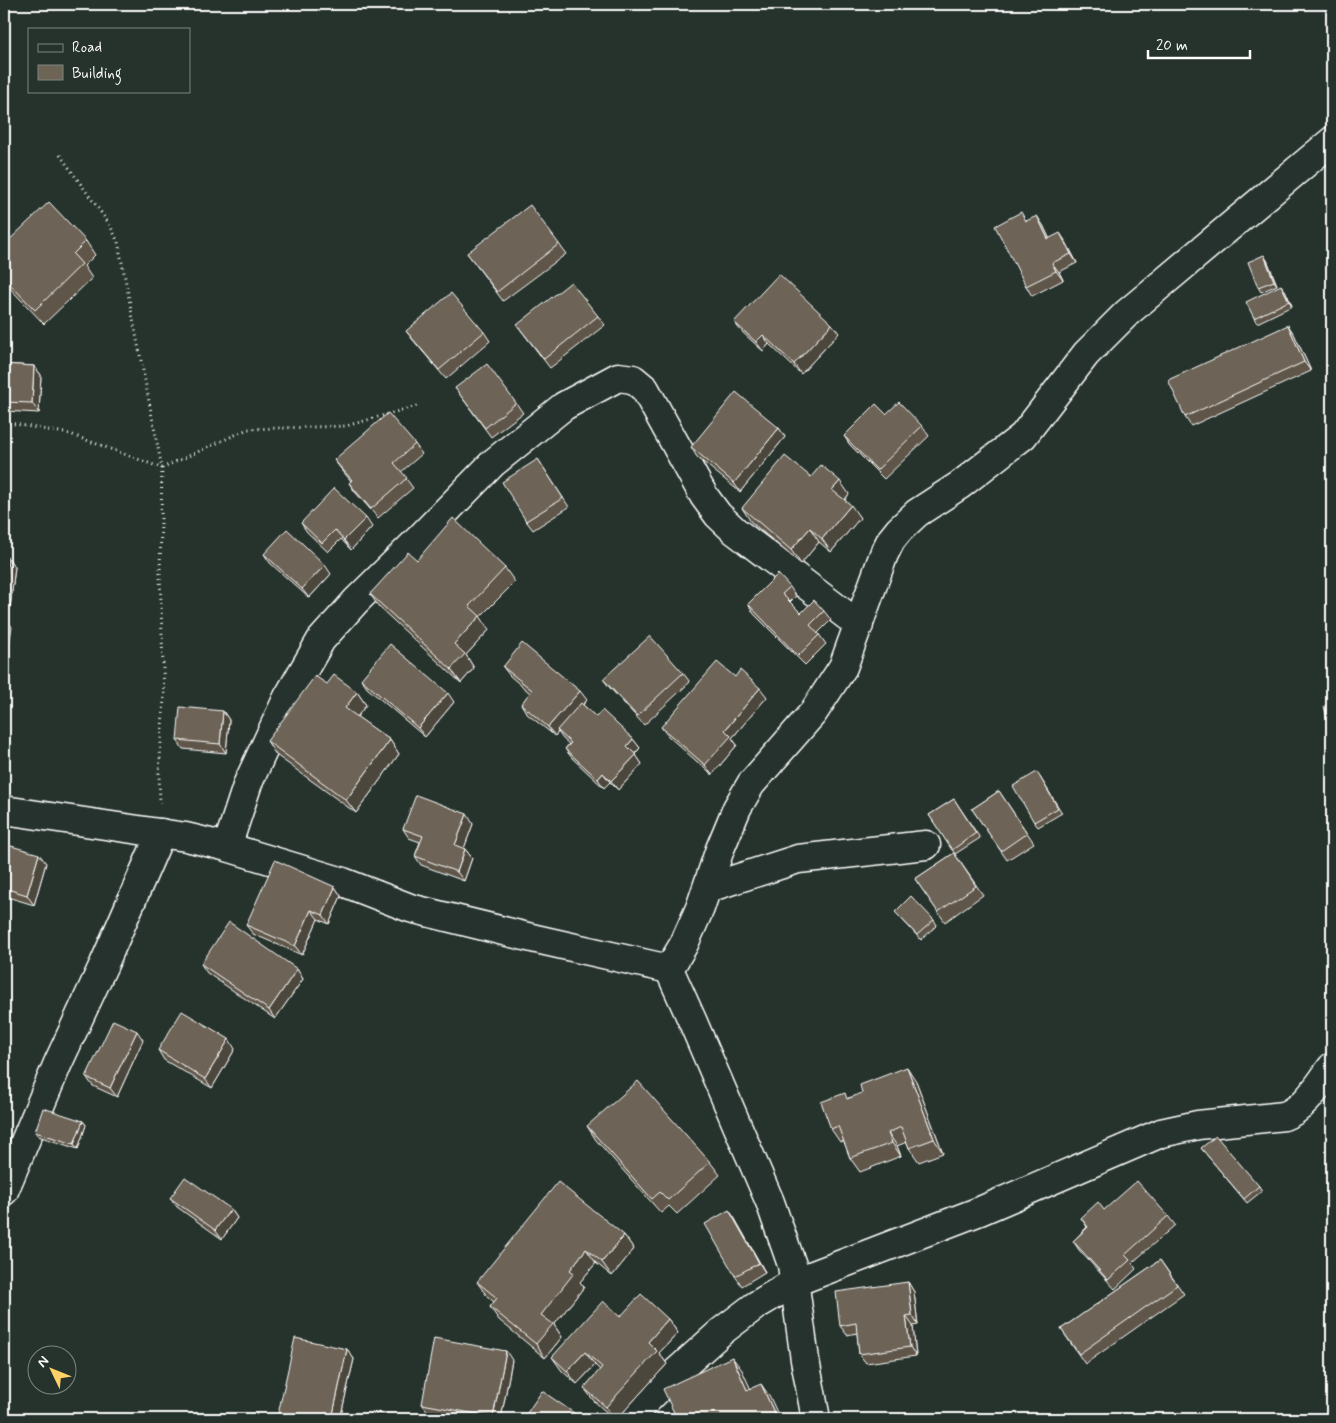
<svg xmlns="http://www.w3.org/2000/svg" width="1336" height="1423" viewBox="0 0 1336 1423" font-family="Mynerve,sans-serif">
<rect width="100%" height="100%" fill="#26332d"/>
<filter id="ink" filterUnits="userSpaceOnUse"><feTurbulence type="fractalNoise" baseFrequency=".02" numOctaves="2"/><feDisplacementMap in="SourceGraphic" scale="10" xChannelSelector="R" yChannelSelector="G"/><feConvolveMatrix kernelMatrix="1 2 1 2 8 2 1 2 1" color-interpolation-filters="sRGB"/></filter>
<g filter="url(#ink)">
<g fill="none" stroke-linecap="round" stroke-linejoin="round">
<g stroke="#fff" stroke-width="31">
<g id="street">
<polyline points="4,810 186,837 227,847 248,783 288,697 321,640 356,601 416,542 493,463 564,406 618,377 633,379 645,389 704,496 718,515 735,531 859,625"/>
<polyline points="227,847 343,882 410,908 536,939 669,969"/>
<polyline points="708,888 798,859 926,845"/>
<polyline points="4,1191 58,1063 104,964 161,833"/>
<path d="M628,1419L663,1384L722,1331L755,1306L795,1282L980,1211L1161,1133L1198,1125L1284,1116C1306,1108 1319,1084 1332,1067"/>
<polyline points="816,1419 805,1360 792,1265 770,1202 692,1020 669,969 684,944 700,908 720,849 737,808 751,784 813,713 843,667 884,554 891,540 899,530 917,513 960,485 1023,436 1086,354 1127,313 1332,141"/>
</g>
</g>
<g stroke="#fff" stroke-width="3" stroke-dasharray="1 4" stroke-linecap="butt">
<polyline points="60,155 110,225 118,242 162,468 160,573 164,697 159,773 160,803"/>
<polyline points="4,422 70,434 162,468 248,429 346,426 420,405"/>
</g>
<use href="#street" stroke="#26332d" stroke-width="28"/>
</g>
<g fill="#5e564a" stroke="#fff">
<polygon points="1027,221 1043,225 1049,238 1066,242 1077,263 1059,272 1063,280 1032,296 1026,286"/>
<polygon points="86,241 95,255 84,266 92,278 44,324 4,282 4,245"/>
<polygon points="559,244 566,254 503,301 467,253"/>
<polygon points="1267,260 1277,285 1261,292 1258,287"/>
<polygon points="1285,290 1292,306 1257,323 1254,318"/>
<polygon points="598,316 605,325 550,368 517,325"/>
<polygon points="734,322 839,333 801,374 769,344 763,351 741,331"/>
<polygon points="406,331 484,332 490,341 446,379 413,340"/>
<polygon points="1294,334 1311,371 1191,426 1185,417"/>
<polygon points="4,364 34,366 41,375 39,413 4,411"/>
<polygon points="455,388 516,403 523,413 491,437"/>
<polygon points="886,414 922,426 929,436 884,479 850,445 844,436"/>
<polygon points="779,428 785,437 740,492 697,457 691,447"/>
<polygon points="415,444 422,454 401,472 413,488 378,518 355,492 349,483 351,481 341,469 334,460"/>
<polygon points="538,459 569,507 533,530 526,521"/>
<polygon points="811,477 849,494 845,500 860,518 831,552 819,542 801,564 751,522 742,508"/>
<polygon points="301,523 372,527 351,550 341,539 328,552 307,532"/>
<polygon points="264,554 331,574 309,598 270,563"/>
<polygon points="4,558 8,558 15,567 10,608 4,608"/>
<polygon points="417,560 505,568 515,582 480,617 489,630 466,655 474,668 461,683 379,607 370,594"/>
<polygon points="790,587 796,596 790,602 801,613 824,611 831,620 818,633 826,644 805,665 754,614 748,604"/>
<polygon points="503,667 587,700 583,705 596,717 633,739 640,748 635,754 642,764 618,790 610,782 604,788 572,758 565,749 569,744 563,739 558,732 555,736 527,714 521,704 530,693 510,676"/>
<polygon points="683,673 690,682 644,725 610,688 603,679"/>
<polygon points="735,677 767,697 732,738 737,745 712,775 668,736 661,727"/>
<polygon points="361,679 454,702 425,737 367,688"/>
<polygon points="327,684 357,692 366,705 357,717 390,740 399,754 356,813 276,755 267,741"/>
<polygon points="223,711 229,720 226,753 183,749 177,740"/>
<polygon points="1040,777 1062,813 1038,827 1034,822"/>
<polygon points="999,791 1034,843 1007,860 972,809"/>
<polygon points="954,799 980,838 955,854 929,815"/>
<polygon points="473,824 464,848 465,849 472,858 464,881 421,865 415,856 420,842 409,838 403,829"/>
<polygon points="4,844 46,863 34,905 4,896"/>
<polygon points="954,853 983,895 945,922 915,879"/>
<polygon points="335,887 341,896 329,924 318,919 302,955 253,934 246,925"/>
<polygon points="895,912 934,920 937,925 921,940 899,916"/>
<polygon points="201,964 297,969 303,979 275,1019 207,973"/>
<polygon points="143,1040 117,1097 93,1086 86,1077"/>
<polygon points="235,1049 212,1088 164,1060 158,1050"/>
<polygon points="916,1081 943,1153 919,1162 909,1148 907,1142 897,1146 901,1156 860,1172 850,1158 844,1141 840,1142 831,1129 848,1098"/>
<polygon points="83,1121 86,1125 78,1149 38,1136 35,1132"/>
<polygon points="587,1126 710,1162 720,1175 677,1214 669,1206 661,1213 596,1140"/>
<polygon points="1201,1148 1259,1186 1262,1191 1247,1203"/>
<polygon points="170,1198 231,1209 237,1218 222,1239 177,1207"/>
<polygon points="729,1210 735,1219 765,1272 742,1286 735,1276"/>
<polygon points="1104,1210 1168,1216 1175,1225 1132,1263 1136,1269 1115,1289 1079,1250 1073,1241 1087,1227 1081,1218"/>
<polygon points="624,1235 634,1249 612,1276 596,1263 580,1282 584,1287 554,1325 562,1337 545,1358 499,1320 490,1307 494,1302 487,1296 477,1282"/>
<polygon points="1160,1260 1184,1294 1085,1364 1061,1329"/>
<polygon points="908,1282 914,1292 918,1325 913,1326 916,1356 866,1363 859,1354 857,1333 847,1335 840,1326"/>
<polygon points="620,1317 668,1319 678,1333 659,1353 667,1364 617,1419 614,1419 594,1401 584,1388 600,1370 595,1365 577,1384 562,1371 552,1357"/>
<polygon points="347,1349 354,1359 340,1419 282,1419 278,1414"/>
<polygon points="512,1360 501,1419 462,1419 429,1413 422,1404"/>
</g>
<g fill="#4c463c" stroke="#fff">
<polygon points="1037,216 1043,225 1054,248 1048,239"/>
<polygon points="1060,233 1066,242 1077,263 1071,254"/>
<polygon points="1264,255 1267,260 1277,285 1274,281"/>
<polygon points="1052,263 1059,272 1063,280 1056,271"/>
<polygon points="1281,285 1285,290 1292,306 1289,301"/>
<polygon points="832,324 839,333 801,374 794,364"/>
<polygon points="1288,325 1294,334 1311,371 1304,362"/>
<polygon points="763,335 769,344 763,351 756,342"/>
<polygon points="34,366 41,375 39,413 32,403"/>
<polygon points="779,428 785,437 740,492 734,483"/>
<polygon points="840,481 849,494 842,503 832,490"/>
<polygon points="851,505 860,518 831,552 822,539"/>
<polygon points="366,518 372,527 351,550 344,540"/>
<polygon points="810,528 819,542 801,564 791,550"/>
<polygon points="8,558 15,567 10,608 4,599"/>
<polygon points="325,565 331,574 309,598 302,589"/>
<polygon points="4,615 12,627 4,676"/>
<polygon points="480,616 489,630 466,655 474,668 461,683 451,669 454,644"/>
<polygon points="760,688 767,697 732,738 737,745 712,775 705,765 725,730"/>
<polygon points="580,691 587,700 559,732 557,730 558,732 555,736 548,727"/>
<polygon points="357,692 366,705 354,721 345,708"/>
<polygon points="448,693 454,702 425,737 418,728"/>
<polygon points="223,711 229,720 226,753 220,744"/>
<polygon points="633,739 640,748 633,755 627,746"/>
<polygon points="390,740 399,754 356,813 346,800"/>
<polygon points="636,755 642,764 618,790 611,781"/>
<polygon points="603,773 610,782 604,788 598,779"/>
<polygon points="467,814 473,824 462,854 455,845"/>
<polygon points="465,849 472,858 464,881 457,872"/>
<polygon points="39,854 46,863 34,905 27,895"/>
<polygon points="335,887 341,896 329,924 323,915"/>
<polygon points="311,910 318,919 302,955 295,946"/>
<polygon points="297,969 303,979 275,1019 269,1010"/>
<polygon points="137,1031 143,1040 117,1097 110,1088"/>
<polygon points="229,1039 235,1049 212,1088 205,1079"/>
<polygon points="907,1067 916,1081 943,1153 934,1139"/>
<polygon points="83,1121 86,1125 78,1149 74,1144"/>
<polygon points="888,1133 897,1146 901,1156 892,1143"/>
<polygon points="231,1209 237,1218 222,1239 215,1230"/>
<polygon points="729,1210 735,1219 765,1272 759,1263"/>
<polygon points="624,1235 634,1249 612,1276 602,1262"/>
<polygon points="586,1249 596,1263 580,1282 584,1287 554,1325 562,1337 545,1358 536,1344 541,1315 570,1270"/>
<polygon points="908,1282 914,1292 918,1325 912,1315"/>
<polygon points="906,1316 913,1326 916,1356 910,1347"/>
<polygon points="668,1319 678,1333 659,1353 667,1364 617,1419 614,1419 606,1407 648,1342"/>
<polygon points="347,1349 354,1359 340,1419 332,1419"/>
<polygon points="506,1351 512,1360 501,1419 495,1419 493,1417"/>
<polygon points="585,1352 595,1365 577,1384 567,1371"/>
<polygon points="732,1357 742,1370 757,1403 747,1390"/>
<polygon points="761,1384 770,1397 780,1419 777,1419"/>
<polygon points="574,1413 578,1419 569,1419"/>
</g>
<g fill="#6d6456" stroke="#fff">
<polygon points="49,202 86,241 73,254 82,264 35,310 4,278 4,245"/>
<polygon points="530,205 559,244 497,292 467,253"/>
<polygon points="1021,212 1026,221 1037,216 1048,239 1060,233 1071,254 1052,263 1056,271 1026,286 995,226"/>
<polygon points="1264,255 1274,281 1258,287 1248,262"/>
<polygon points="779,274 832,324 794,364 763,335 756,342 734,322"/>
<polygon points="571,282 598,316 544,359 517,325"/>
<polygon points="1281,285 1289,301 1254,318 1246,302"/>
<polygon points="451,293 484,332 439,370 406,331"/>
<polygon points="1288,325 1304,362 1185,417 1168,380"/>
<polygon points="4,364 34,366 32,403 4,402"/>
<polygon points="487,364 516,403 485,428 455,388"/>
<polygon points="736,392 779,428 734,483 691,447"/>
<polygon points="899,402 922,426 877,470 844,436 876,404 886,414"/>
<polygon points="388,413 415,444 394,463 407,478 371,509 349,483 352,480 334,460"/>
<polygon points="785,456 811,477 821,465 840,481 832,490 851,505 822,539 810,528 791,550 742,508"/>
<polygon points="538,459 563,498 526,521 502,482"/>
<polygon points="334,488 366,518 344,540 335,530 322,543 301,523"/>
<polygon points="453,518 505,568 469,606 480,616 454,644 465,654 451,669 370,594 408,552 417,560"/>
<polygon points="287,529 325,565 302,589 264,554"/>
<polygon points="4,558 8,558 4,599"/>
<polygon points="778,574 790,587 782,594 801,613 814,600 824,611 810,625 819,635 798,656 748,604"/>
<polygon points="650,636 683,673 637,716 603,679"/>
<polygon points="522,643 580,691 548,727 521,704 532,690 503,667"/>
<polygon points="390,644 448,693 418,728 361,679"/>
<polygon points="717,662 735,677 740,670 760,688 725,730 731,736 705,765 661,727"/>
<polygon points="334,675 357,692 345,708 390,740 346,800 267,741 315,676 327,684"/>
<polygon points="581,703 596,717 602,710 633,739 627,746 636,755 611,781 603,773 598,779 565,749 571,743 557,730"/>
<polygon points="1332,704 1332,736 1324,706"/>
<polygon points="180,707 223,711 220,744 177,740"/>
<polygon points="1037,772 1058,808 1034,822 1013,786"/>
<polygon points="999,791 1027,833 1001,851 972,809"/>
<polygon points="416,795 467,814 455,845 465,849 457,872 415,856 423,836 403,829"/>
<polygon points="954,799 976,833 952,850 929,815"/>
<polygon points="4,844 39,854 27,895 4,888"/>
<polygon points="954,853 976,886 938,912 915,879"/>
<polygon points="275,860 335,887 323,915 311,910 295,946 246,925"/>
<polygon points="911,896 934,920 917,935 895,912"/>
<polygon points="229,922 297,969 269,1010 201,964"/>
<polygon points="182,1011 229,1039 205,1079 158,1050"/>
<polygon points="113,1020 137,1031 110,1088 86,1077"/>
<polygon points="907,1067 934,1139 909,1148 901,1127 888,1133 892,1143 850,1158 838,1126 831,1129 821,1102 845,1093 847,1099 862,1093 860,1085"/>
<polygon points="638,1081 710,1162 668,1200 660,1192 652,1199 587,1126"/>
<polygon points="43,1108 83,1121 74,1144 35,1132"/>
<polygon points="1216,1136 1259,1186 1244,1199 1201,1148"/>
<polygon points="185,1177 231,1209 215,1230 170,1198"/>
<polygon points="1137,1181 1168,1216 1125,1255 1130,1260 1108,1280 1073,1241 1088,1227 1081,1218 1098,1202 1104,1210"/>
<polygon points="558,1182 624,1235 602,1262 586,1249 570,1270 574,1273 541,1315 553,1324 536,1344 490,1307 497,1298 477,1282"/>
<polygon points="729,1210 759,1263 735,1276 705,1224"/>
<polygon points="1160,1260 1177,1285 1079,1354 1061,1329"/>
<polygon points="908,1282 912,1315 906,1316 910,1347 859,1354 856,1323 840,1326 836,1292"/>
<polygon points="641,1294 668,1319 648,1342 657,1351 606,1407 584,1388 602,1367 585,1352 567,1371 552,1357 603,1301 620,1317"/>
<polygon points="295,1338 347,1349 332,1419 305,1419 278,1414"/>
<polygon points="434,1338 506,1351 493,1417 422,1404"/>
<polygon points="732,1357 747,1390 761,1384 777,1419 677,1419 663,1389"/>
<polygon points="542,1391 574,1413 569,1419 523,1419"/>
<polygon points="376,1413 427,1419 375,1419"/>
</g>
</g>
<rect width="1336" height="1423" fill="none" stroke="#26332d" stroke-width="20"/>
<rect x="10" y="10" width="1316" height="1403" fill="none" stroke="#fff" stroke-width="2" filter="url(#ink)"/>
<rect x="28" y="28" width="162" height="65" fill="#26332d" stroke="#7d8581"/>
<rect x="38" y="44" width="25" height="8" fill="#26332d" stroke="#7d8581"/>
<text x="72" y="52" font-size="15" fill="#ffffff">Road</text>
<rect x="38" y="65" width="25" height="15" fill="#6d6456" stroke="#7d8581"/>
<text x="72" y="78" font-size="15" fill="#ffffff">Building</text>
<g transform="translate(52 1370) rotate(313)"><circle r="24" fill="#26332d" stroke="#7d8581"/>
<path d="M0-4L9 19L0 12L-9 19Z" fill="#ffd166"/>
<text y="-8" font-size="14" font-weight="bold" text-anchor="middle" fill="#ffffff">N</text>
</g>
<path d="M1148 50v8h102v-8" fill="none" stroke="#ffffff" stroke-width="2.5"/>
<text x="1156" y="50" font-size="15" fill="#ffffff" stroke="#26332d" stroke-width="4" paint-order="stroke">20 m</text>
</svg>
